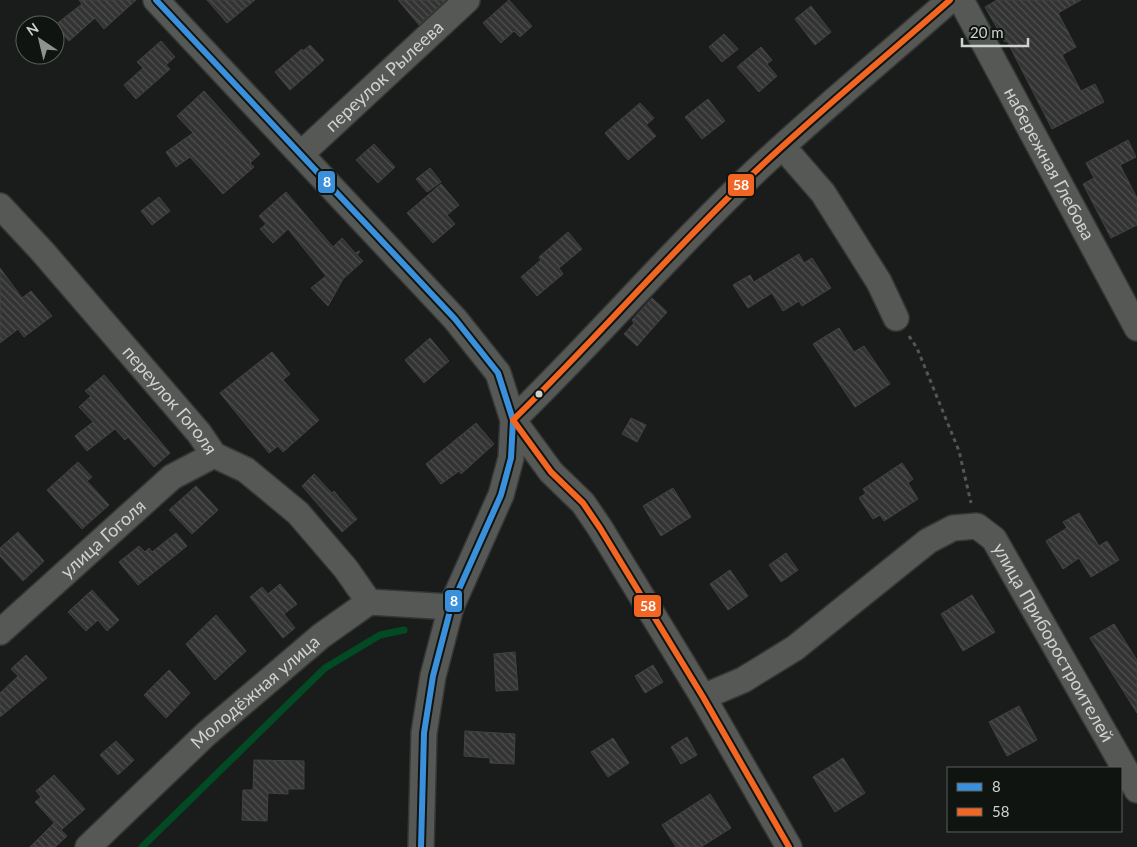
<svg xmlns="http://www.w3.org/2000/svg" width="1137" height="847" viewBox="0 0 1137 847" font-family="Lato,sans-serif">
<defs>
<pattern id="building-back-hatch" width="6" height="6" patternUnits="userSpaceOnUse" patternTransform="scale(1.25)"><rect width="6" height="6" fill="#333"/><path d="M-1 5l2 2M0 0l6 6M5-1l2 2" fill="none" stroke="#505050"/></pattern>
</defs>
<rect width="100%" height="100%" fill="#191c1a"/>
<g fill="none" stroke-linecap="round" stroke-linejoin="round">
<polyline stroke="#024a24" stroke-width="7" points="142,847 325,668 380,635 404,630"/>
</g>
<g fill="url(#building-back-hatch)" stroke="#424243">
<polygon points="79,0 136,0 104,29 95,18 69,41 55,25 82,4"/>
<polygon points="207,0 255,0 227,23"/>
<polygon points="398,0 446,0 419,25"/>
<polygon points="509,0 532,26 520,37 514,31 501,43 483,23"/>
<polygon points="997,0 1081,0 1058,13 1076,47 1062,55 1081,91 1095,84 1104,102 1052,129 1007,41 1005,42 985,7"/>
<polygon points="811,6 831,32 815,45 795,19"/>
<polygon points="724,34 738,49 722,62 709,47"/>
<polygon points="161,41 175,57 166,65 170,69 136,99 124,85 143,68 137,62"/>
<polygon points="310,45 324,60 290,90 275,72 302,49 303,51"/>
<polygon points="761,47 772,60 767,64 777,76 759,92 737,67"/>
<polygon points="204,91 260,154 250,163 254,167 223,194 190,157 176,167 166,152 193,133 177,116"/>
<polygon points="708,99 725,121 702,139 685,117"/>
<polygon points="640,103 654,118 646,125 656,136 628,160 605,133"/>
<polygon points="1128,140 1136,157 1120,165 1137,198 1137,225 1111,238 1083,184 1094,178 1086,163"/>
<polygon points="374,144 395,167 378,183 356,160"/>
<polygon points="430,168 441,182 427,192 416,179"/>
<polygon points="441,184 459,205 447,215 455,224 433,243 407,213"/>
<polygon points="286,192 333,247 342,238 355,253 360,251 357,255 363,261 343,279 328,306 311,288 326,276 288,229 273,243 260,229 266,224 259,216"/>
<polygon points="159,197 170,211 152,225 141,211"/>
<polygon points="568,232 582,249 559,268 563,274 537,296 521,277 541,260 539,257"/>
<polygon points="799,254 804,263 812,258 831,288 802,306 799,301 783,311 772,293 748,308 733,285 750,275 754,282"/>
<polygon points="0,268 22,298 31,291 52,316 24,337 18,329 0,343"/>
<polygon points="652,298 667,312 637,346 624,334 634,323 632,320"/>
<polygon points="839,328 854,352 864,346 890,384 855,407 813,344"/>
<polygon points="430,338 449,361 424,383 405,360"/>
<polygon points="272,352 290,374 283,380 319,420 283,452 278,446 269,453 220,393"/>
<polygon points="104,375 170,453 154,467 128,437 125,440 115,429 87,451 75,436 93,422 79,407 91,396 85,391"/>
<polygon points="631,418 646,425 637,442 622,434"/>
<polygon points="476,423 494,444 461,474 459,471 441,484 426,464"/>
<polygon points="78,462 92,477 87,481 109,505 82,529 47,490"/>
<polygon points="902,463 913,479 908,483 918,499 884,521 880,515 873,519 859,498 866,493 863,489"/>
<polygon points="314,474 332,493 334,491 357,519 342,532 302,486"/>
<polygon points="196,486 218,510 192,534 169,510"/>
<polygon points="673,488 691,517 661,536 643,506"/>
<polygon points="1079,513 1099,546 1107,541 1119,560 1091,577 1079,558 1063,569 1046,541 1067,528 1063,522"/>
<polygon points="18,532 44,561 23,581 0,556 0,548"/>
<polygon points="176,533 187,546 138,585 119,562 139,546 145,552 149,548 152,552"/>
<polygon points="786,553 798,570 781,582 769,565"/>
<polygon points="730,570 748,596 728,610 710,584"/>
<polygon points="280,584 297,604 284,614 295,628 283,638 250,597 262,587 268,594"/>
<polygon points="92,590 119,620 107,631 98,620 86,631 68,612"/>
<polygon points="972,595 995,632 963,651 941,614"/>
<polygon points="216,615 246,651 215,680 186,644"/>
<polygon points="1114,624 1137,660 1137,713 1090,638"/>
<polygon points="515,652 518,690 496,691 494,654"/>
<polygon points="26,655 47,678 0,717 0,693 18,676 11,669"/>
<polygon points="653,665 663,682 645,693 635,676"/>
<polygon points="169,670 190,693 166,718 144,695"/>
<polygon points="1019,706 1037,740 1007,756 989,722"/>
<polygon points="465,731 515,734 514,764 490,763 490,758 464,756"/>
<polygon points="687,737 697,755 681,764 671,747"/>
<polygon points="613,738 629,763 608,777 591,752"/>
<polygon points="116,741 134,760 118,775 100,755"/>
<polygon points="843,758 865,793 835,812 813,777"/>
<polygon points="254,760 304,761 304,789 288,789 288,794 268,793 267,821 242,820 243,790 253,790"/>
<polygon points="54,775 85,809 61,830 67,836 55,847 30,847 54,823 57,826 35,802 41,797 36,791"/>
<polygon points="710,794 731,828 701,847 676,847 662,825"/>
</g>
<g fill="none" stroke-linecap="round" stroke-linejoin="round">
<g stroke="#353735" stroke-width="28">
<g id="minor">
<polyline points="156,0 455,319 498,373 513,420 511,458 501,495 451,607 433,676 424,733 421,847"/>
<path id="s1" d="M961,0L1137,328"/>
<polyline points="783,147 823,193 879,282 896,318"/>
<path id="s2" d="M301,154L467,0"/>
<path id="s3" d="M0,206L42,251L199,433L214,455L246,470L298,513L346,569L369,602"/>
<path id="s4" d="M0,632L172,477L214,455"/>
<path id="s5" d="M703,697L743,680L795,648L928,541L953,528L977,526L994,539L1137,790"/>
<path id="s6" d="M88,847L206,734L321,636L369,602L451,607"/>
<path d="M789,847L703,697L600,528L583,503L551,472L513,420C591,344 662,262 740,186C807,121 880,62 950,0"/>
</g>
</g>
<polyline stroke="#545654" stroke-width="3" stroke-dasharray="4 4" stroke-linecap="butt" points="909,336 917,348 959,451 971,503"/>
<use href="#minor" stroke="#565856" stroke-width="25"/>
<g stroke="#0f1410" stroke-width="10">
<polyline id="bus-1" points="156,0 455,319 498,373 513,420 511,458 501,495 451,607 433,676 424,733 421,847"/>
</g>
<g stroke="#0f1410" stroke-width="10">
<path id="bus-2" d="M789,847L703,697L600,528L583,503L551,472L513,420C591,344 662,262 740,186C807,121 880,62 950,0"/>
</g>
<use href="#bus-1" stroke="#3a90db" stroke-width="6"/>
<use href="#bus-2" stroke="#f26522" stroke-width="6"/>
</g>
<circle fill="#cfd3d0" stroke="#0f1410" stroke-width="2" cx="539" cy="394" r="4.5"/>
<g text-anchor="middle" stroke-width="5" stroke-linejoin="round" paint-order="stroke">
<g font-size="18" fill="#cfd3d0" stroke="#0f1410">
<text dy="6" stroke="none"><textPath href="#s2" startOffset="114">переулок Рылеева</textPath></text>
<text dy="6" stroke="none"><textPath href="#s1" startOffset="186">набережная Глебова</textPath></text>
<text dy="6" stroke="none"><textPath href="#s3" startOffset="258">переулок Гоголя</textPath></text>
<text dy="6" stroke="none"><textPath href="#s4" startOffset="139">улица Гоголя</textPath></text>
<text dy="6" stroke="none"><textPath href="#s5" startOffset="468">улица Приборостроителей</textPath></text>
<text dy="6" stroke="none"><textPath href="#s6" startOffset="228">Молодёжная улица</textPath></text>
</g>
</g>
<g stroke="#0f1410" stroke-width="2">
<rect x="317" y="170" width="19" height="24" rx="5" fill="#3a90db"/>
<rect x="727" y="173" width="28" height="24" rx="5" fill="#f26522"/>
<rect x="444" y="589" width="19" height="24" rx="5" fill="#3a90db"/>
<rect x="633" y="594" width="29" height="24" rx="5" fill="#f26522"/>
</g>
<g font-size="14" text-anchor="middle" font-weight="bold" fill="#fff">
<text x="327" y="187">8</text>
<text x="741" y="190">58</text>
<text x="454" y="606">8</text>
<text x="648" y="611">58</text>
</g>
<rect x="947" y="767" width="175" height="65" fill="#0f1410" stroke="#5c605d"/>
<rect x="957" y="783" width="25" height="8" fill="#3a90db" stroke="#5c605d"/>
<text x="992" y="792" font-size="15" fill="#cfd3d0">8</text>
<rect x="957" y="808" width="25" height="8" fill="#f26522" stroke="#5c605d"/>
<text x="992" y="817" font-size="15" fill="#cfd3d0">58</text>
<g transform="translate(40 40) rotate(325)"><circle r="24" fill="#0f1410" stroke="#5c605d"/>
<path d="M0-4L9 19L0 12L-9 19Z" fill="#8f9390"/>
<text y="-8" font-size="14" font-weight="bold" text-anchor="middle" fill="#cfd3d0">N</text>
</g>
<path d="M962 38v8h66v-8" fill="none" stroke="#cfd3d0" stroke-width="2.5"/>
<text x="970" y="38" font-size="15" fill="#cfd3d0" stroke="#0f1410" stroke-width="4" paint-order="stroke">20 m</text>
</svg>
